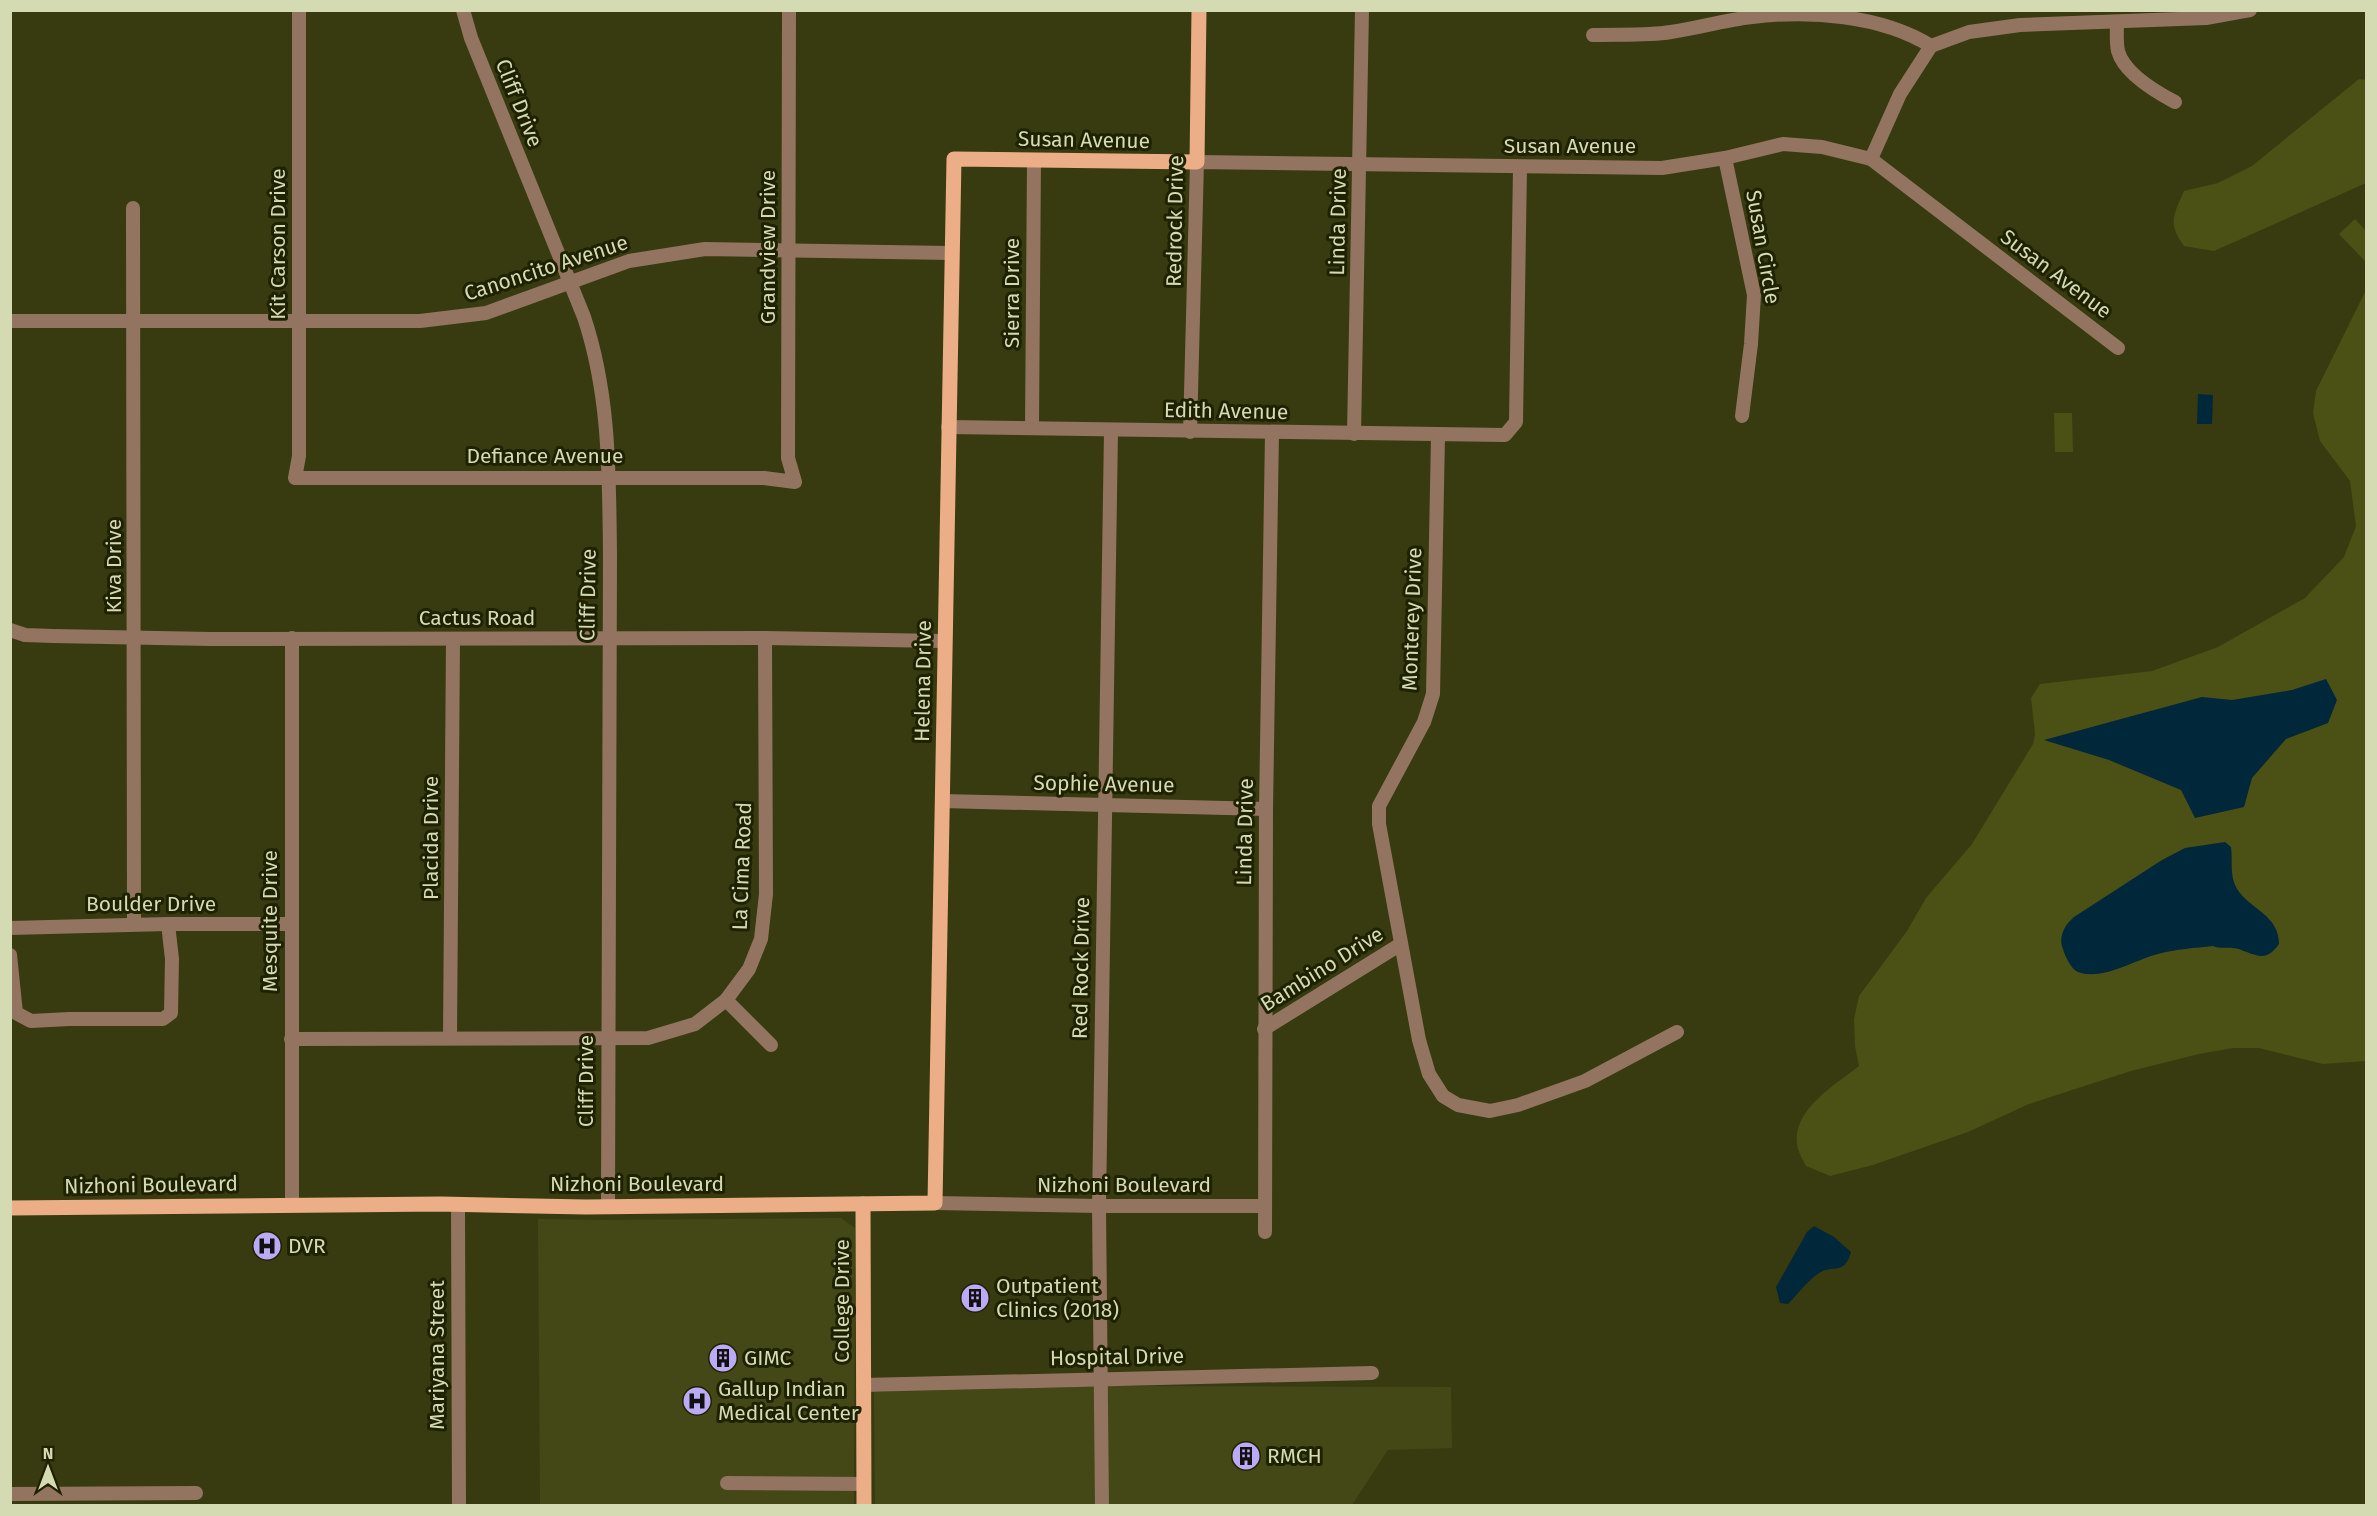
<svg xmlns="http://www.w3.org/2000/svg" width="2377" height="1516" viewBox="0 0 2377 1516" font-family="'Fira Sans',sans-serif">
<rect width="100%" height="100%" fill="#383b0f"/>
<g fill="#444817">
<polygon points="841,1218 855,1228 854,1505 540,1505 538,1219 600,1220"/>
<polygon points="1111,1386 1451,1387 1452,1448 1388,1450 1352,1505 875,1505 874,1392"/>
</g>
<g fill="#4b5014">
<path d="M2359,79L2366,80V183L2214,251L2184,246C2167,223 2174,214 2184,191L2218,183L2252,166Z"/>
<polygon points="2355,219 2366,231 2366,262 2339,234"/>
<path d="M2366,290V1061L2323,1064L2259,1048H2233L2199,1054L2131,1071L2029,1104L1968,1132L1873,1165L1830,1176L1806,1166C1803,1161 1800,1155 1798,1149C1788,1112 1835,1085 1859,1066L1855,1046L1854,1019L1859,996L1907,931L1926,898L1972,844L2033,744L2035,734L2031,698L2040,684L2152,671L2218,647L2305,598L2344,557L2356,526L2350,481L2320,441L2313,413L2316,391Z"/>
<polygon points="2054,413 2072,413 2073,452 2055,452"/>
</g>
<g fill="#00273a">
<polygon points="2198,394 2213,395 2212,424 2197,424"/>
<polygon points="2326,679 2337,700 2328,723 2286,739 2252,778 2244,807 2195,818 2181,790 2109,760 2044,740 2202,697 2232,700 2292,690"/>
<path d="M2225,842L2231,847C2233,861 2229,875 2237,889C2251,910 2279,915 2279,944C2276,948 2272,953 2267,955C2257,959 2244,949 2233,948C2226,947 2220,949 2213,946C2195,948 2176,949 2158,954C2134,960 2103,981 2078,972C2071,969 2065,956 2063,949C2058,936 2065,925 2074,917L2162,860L2185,848Z"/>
<path d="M1814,1226L1834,1237L1851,1252C1844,1276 1834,1264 1819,1273C1807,1281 1797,1295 1788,1304L1780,1303L1776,1287L1807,1232Z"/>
</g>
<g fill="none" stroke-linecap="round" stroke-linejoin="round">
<g stroke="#927461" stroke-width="14">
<polyline points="299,10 299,456 295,478 764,478 795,482 788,458 789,10"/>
<path d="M463,10L471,38L584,317C610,395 609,474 610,555L608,1206"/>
<path d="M2117,22C2117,31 2116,42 2118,51C2124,73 2156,92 2175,102"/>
<path d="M1593,35C1619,34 1646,36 1671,32C1698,28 1725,20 1752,17C1809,10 1881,15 1931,46"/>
<polyline points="1725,158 1754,295 1751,344 1742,416"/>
<polyline points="1871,159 1900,94 1931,46 1969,32 2020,25 2206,18 2250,10"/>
<polyline points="133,208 134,924"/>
<polyline points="10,321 420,321 486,313 629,261 705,249 950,253"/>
<polyline points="948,427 1505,435 1516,422 1520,167"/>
<polyline points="1032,428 1034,160"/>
<polyline points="1190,432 1197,162 1662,168 1725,158 1783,144 1822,147 1871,159 2118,348"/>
<polyline points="1354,434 1362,10"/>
<polyline points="1438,436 1433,694 1424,722 1379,806 1379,824 1419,1040 1429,1074 1443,1096 1458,1105 1490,1111 1518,1105 1585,1081 1677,1032"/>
<polyline points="10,630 25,635 53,636 210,639 765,638 944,641"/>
<polyline points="942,801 1266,809"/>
<polyline points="10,928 168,924 291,924"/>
<polyline points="10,955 16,1013 31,1021 69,1019 163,1019 171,1013 172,959 168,924"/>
<polyline points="726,1000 771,1045"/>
<polyline points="1264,1029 1401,944"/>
<polyline points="450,1038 453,639"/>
<polyline points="291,1039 648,1038 695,1024 726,1000 749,969 761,939 766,894 765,638"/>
<polyline points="935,1203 1099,1206 1264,1206"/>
<polyline points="458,1204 459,1506"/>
<polyline points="292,1205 292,638"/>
<polyline points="1265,1232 1266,809 1272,433"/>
<polyline points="863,1385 1372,1373"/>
<polyline points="727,1483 864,1484"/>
<polyline points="10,1494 196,1493"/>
<polyline points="1102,1506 1099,1206 1111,431"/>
</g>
<g stroke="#ecae86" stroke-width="15">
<polyline points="863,1204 864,1506"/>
<polyline points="10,1208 441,1204 586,1207 935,1203 954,159 1197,162 1199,10"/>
</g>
</g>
<defs>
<g id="hospital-disc" transform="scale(1.5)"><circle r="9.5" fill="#bbaaf6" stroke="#1f2200"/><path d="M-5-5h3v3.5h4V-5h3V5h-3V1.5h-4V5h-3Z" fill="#111"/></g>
<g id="building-disc" transform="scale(1.5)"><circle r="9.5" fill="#bbaaf6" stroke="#1f2200"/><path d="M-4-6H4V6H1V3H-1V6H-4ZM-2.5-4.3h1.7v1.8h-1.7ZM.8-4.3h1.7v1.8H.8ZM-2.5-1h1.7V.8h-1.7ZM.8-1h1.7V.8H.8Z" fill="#111"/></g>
</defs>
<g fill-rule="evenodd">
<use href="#hospital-disc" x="267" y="1246"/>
<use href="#building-disc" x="975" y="1298"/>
<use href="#building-disc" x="723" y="1358"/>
<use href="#hospital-disc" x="697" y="1401"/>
<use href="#building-disc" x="1246" y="1456"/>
</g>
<g text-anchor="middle" stroke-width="6" stroke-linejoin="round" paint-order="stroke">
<g font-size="21" fill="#d4dab2" stroke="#1f2200">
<text transform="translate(519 103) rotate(68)" y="7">Cliff Drive</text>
<text transform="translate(1084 140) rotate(1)" y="7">Susan Avenue</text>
<text x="1570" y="153">Susan Avenue</text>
<text transform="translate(1175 221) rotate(-89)" y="7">Redrock Drive</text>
<text transform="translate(1338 222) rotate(-89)" y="7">Linda Drive</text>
<text transform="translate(278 244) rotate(-90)" y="7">Kit Carson Drive</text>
<text transform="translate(768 247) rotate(-90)" y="7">Grandview Drive</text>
<text transform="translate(1763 247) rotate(80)" y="7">Susan Circle</text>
<text transform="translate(546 268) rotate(-18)" y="7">Canoncito Avenue</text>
<text transform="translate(2056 274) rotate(37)" y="7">Susan Avenue</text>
<text transform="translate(1012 293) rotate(-90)" y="7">Sierra Drive</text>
<text transform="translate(1226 411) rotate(1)" y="7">Edith Avenue</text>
<text x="545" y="463">Defiance Avenue</text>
<text transform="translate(114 566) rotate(-90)" y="7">Kiva Drive</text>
<text transform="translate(588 595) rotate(-89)" y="7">Cliff Drive</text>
<text x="477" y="625">Cactus Road</text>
<text transform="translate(1412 619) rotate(-88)" y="7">Monterey Drive</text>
<text transform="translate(923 681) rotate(-89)" y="7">Helena Drive</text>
<text transform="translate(1104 784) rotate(1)" y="7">Sophie Avenue</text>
<text transform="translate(1245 832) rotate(-89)" y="7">Linda Drive</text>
<text transform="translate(431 838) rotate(-90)" y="7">Placida Drive</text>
<text transform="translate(742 866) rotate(-88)" y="7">La Cima Road</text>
<text x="151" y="911">Boulder Drive</text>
<text transform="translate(270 921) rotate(-90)" y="7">Mesquite Drive</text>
<text transform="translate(1081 968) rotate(-89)" y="7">Red Rock Drive</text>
<text transform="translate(1322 969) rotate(-32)" y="7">Bambino Drive</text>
<text transform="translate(586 1081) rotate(-90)" y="7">Cliff Drive</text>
<text x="637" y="1191">Nizhoni Boulevard</text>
<text transform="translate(151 1185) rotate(-1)" y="7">Nizhoni Boulevard</text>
<text x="1124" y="1192">Nizhoni Boulevard</text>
<text transform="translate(842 1301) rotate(-90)" y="7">College Drive</text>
<text transform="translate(437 1355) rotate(-90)" y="7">Mariyana Street</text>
<text transform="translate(1117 1357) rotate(-1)" y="7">Hospital Drive</text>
</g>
<g font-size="21" fill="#d4dab2" stroke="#1f2200" text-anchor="start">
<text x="288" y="1253">DVR</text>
<text x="996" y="1293">Outpatient<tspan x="996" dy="24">Clinics (2018)</tspan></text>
<text x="744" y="1365">GIMC</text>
<text x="718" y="1396">Gallup Indian<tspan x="718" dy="24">Medical Center</tspan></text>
<text x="1267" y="1463">RMCH</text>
</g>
</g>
<rect width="2377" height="1516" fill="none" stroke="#d4dab2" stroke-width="24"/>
<g transform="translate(48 1468)" stroke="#1f2200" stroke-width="4.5" paint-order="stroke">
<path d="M0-4.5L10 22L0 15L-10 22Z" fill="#d4dab2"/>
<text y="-9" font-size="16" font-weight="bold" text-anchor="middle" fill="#d4dab2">N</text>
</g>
</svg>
